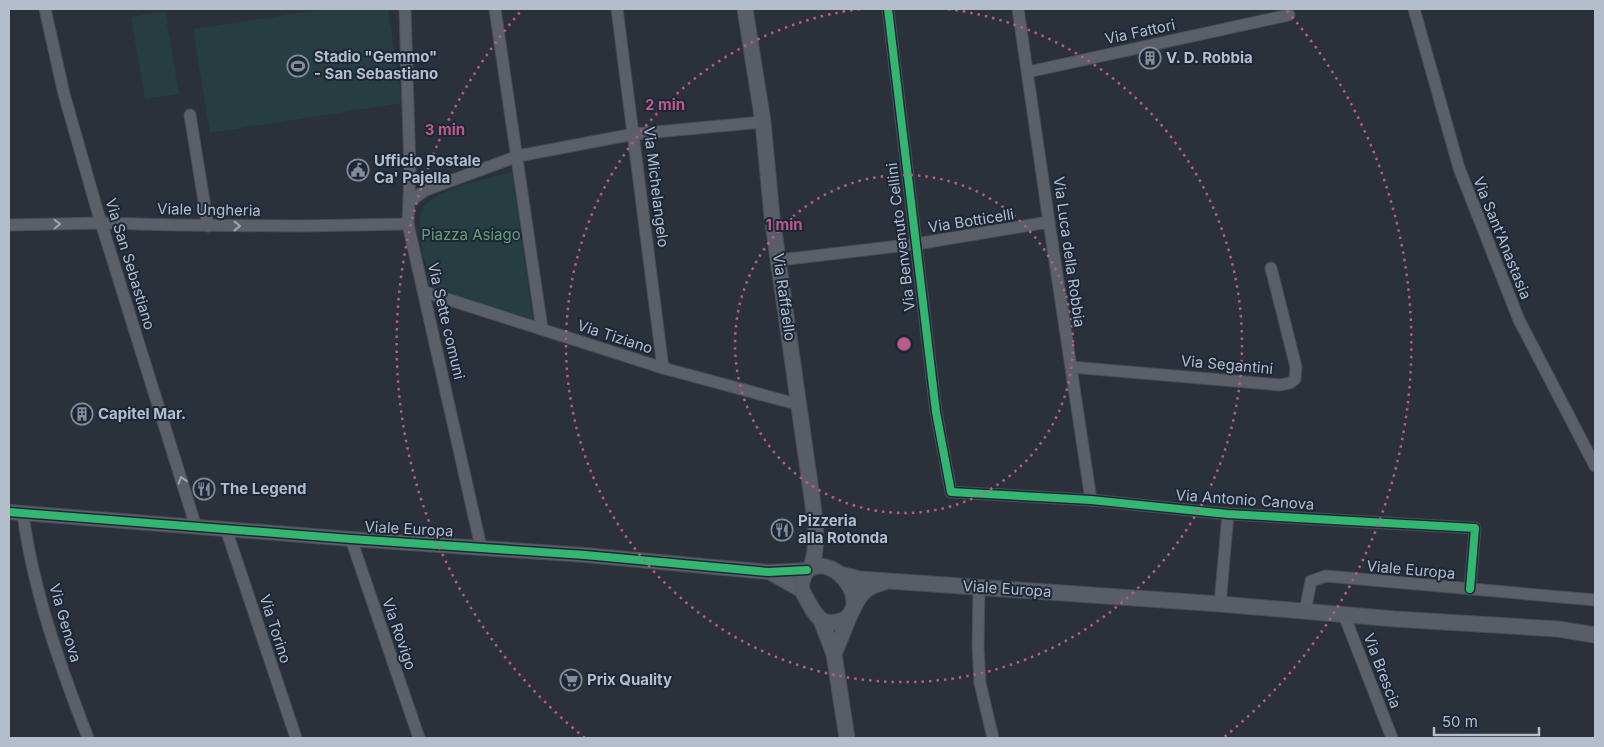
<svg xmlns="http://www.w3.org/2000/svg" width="1604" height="747" viewBox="0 0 1604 747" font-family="Inter,sans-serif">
<rect width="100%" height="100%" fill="#2a313b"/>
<g fill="#263d42">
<polygon points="324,9 388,9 402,103 210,133 193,29"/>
<polygon points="165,11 179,94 145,99 131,17"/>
<path d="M512,172L533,319L440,291L431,286C426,264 416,237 421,214C426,190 490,178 512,172Z"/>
</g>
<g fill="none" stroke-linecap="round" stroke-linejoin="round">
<g stroke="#484d55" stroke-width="13">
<g id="minor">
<polyline points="45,9 64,94 98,213 196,527"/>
<polyline points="405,9 410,171 408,224 481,547"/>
<polyline points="495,9 542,329"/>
<polyline points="617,9 663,368"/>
<polyline points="888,9 936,412 951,492 1091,500 1228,514 1475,528 1470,589"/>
<polyline points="1018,9 1049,222 1091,500"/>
<polyline points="1414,9 1459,168 1519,320 1595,466"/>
<polyline points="1028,72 1289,15"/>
<polyline points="190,115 208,226"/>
<polyline points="410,201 426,190 518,156 634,134 763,122"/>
<polyline points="9,225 101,223 177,225 301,226 408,224"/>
<polyline points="780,260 916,244 1049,222"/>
<polyline points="425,292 663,368 789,402 798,401"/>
<polyline points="1071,367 1280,385 1290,383 1295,379 1296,367 1271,268"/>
<path d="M23,514C33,590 60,666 88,738"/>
<polyline points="226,529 296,738"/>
<polyline points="351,539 419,738"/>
<polyline points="979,587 978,646 980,683 993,738"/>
<polyline points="1220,604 1228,514"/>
<polyline points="1305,611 1311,581 1326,576 1595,600"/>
<polyline points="1344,615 1392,738"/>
</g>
</g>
<g stroke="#484d55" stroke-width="16">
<g id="tertiary">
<polyline points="9,512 351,539 585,555 768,572 807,570"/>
<polyline points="769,572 801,590"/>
</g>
</g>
<g stroke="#484d55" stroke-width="17">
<g id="secondary">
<path d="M745,9L763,122L772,217L812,498C815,520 819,546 811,567"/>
<polyline points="840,574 860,579 1220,604 1395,619 1558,629 1595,635"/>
<path d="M854,605C856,582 828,556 807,570C801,581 799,587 806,598C810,605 815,616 822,620C830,625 845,622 850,614C855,607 857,598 864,592C870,586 877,584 885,582"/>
<polyline points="821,620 834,654 847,738"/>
<polyline points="834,654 850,615"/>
</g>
</g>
<use href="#minor" stroke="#5a5f68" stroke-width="11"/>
<use href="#tertiary" stroke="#5a5f68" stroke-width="14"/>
<use href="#secondary" stroke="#595e66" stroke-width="15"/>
<g stroke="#1c2737" stroke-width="11">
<g id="cycleway">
<polyline points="888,9 936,412 951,492 1091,500 1228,514 1475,528 1470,589"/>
<polyline points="9,512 351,539 585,555 768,572 807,570"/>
</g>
</g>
<use href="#cycleway" stroke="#33b770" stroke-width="8"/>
</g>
<defs><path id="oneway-chevron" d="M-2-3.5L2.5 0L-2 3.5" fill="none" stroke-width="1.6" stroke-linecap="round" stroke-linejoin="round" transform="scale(1.25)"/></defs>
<g stroke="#9ea6b3">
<use href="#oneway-chevron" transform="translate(57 224) rotate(-2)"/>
<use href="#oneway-chevron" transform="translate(237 226)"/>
<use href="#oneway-chevron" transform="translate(182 480) rotate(-107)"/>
</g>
<g fill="none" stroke="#bc5a88" stroke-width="2.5" stroke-dasharray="2.5 5">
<circle cx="904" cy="344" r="169"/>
<path d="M948 9A338 338 0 1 1 860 9"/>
<path d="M585 738A507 507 0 0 1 521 11M1287 11A507 507 0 0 1 1223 738"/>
</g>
<defs>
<g id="building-ring" transform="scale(1.125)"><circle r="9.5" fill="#1c2737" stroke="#848c99" stroke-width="1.5"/><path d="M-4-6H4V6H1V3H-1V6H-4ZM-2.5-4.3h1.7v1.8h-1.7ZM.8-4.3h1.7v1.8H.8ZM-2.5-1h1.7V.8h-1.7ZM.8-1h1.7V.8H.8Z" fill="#848c99"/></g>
<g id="stadium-ring" transform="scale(1.125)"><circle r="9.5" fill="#1c2737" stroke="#848c99" stroke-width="1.5"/><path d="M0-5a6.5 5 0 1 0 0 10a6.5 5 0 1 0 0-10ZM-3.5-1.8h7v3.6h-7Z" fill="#848c99"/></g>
<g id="civic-ring" transform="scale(1.125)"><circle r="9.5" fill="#1c2737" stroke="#848c99" stroke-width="1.5"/><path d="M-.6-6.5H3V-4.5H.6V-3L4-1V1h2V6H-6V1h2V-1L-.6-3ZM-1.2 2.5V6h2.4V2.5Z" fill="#848c99"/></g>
<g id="restaurant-ring" transform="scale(1.125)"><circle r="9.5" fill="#1c2737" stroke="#848c99" stroke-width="1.5"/><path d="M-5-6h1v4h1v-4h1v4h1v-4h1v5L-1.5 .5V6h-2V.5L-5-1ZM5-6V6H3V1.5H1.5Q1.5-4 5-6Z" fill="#848c99"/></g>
<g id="supermarket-ring" transform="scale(1.125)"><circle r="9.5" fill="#1c2737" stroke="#848c99" stroke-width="1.5"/><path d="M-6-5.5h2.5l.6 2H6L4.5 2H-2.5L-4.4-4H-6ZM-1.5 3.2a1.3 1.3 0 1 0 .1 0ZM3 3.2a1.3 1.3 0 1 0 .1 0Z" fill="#848c99"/></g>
</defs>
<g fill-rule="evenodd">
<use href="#building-ring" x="1150" y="58"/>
<use href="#stadium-ring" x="298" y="66"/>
<use href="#civic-ring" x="358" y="170"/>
<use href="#building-ring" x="82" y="414"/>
<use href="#restaurant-ring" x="204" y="489"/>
<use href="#restaurant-ring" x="782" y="530"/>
<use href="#supermarket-ring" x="571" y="680"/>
</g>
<g text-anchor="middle" stroke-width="4" stroke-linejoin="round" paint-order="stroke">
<g font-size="15" fill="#b4bdcc" stroke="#1c2737">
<text transform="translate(1140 32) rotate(-12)" y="5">Via Fattori</text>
<text transform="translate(656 187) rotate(83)" y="5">Via Michelangelo</text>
<text transform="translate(209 210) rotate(1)" y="5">Viale Ungheria</text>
<text transform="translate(971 221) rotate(-9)" y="5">Via Botticelli</text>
<text transform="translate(901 237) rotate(-97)" y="5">Via Benvenuto Cellini</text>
<text transform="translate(1502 238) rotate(68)" y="5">Via Sant'Anastasia</text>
<text transform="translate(1069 252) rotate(82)" y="5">Via Luca della Robbia</text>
<text transform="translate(130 264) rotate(73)" y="5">Via San Sebastiano</text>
<text transform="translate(784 297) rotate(82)" y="5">Via Raffaello</text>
<text transform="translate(446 321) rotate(77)" y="5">Via Sette comuni</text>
<text transform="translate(615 337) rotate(18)" y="5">Via Tiziano</text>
<text transform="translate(1227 365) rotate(5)" y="5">Via Segantini</text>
<text transform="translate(1245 500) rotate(4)" y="5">Via Antonio Canova</text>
<text transform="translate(409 529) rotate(3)" y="5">Viale Europa</text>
<text transform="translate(1411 570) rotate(5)" y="5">Viale Europa</text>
<text transform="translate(1007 589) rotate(4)" y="5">Viale Europa</text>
<text transform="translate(65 623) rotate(74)" y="5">Via Genova</text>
<text transform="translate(275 629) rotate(72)" y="5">Via Torino</text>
<text transform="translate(399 634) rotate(71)" y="5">Via Rovigo</text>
<text transform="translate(1382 671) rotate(69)" y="5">Via Brescia</text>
</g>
<g font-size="15" font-weight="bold" fill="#b4bdcc" stroke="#1c2737" text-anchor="start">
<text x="314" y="62">Stadio "Gemmo"<tspan x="314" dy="17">- San Sebastiano</tspan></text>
<text x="1166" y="63">V. D. Robbia</text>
<text x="374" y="166">Ufficio Postale<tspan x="374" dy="17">Ca' Pajella</tspan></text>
<text x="98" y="419">Capitel Mar.</text>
<text x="220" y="494">The Legend</text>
<text x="798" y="526">Pizzeria<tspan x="798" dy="17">alla Rotonda</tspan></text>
<text x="587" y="685">Prix Quality</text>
</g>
<g font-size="15" fill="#699f76" stroke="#1c2737">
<text x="471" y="240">Piazza Asiago</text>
</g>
</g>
<circle cx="904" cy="344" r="8" fill="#bc5a88" stroke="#1c2737" stroke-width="2.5"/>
<g font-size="15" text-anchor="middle" font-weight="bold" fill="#bc5a88" stroke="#1c2737" stroke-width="4" stroke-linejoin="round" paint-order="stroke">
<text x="665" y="110">2 min</text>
<text x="445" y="135">3 min</text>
<text x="784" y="230">1 min</text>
</g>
<rect width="1604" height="747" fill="none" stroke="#b4bdcc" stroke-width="20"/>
<path d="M1434 727v8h105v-8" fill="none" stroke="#b4bdcc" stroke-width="2.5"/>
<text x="1442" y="727" font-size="15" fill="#b4bdcc" stroke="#1c2737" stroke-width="4" paint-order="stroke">50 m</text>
</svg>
